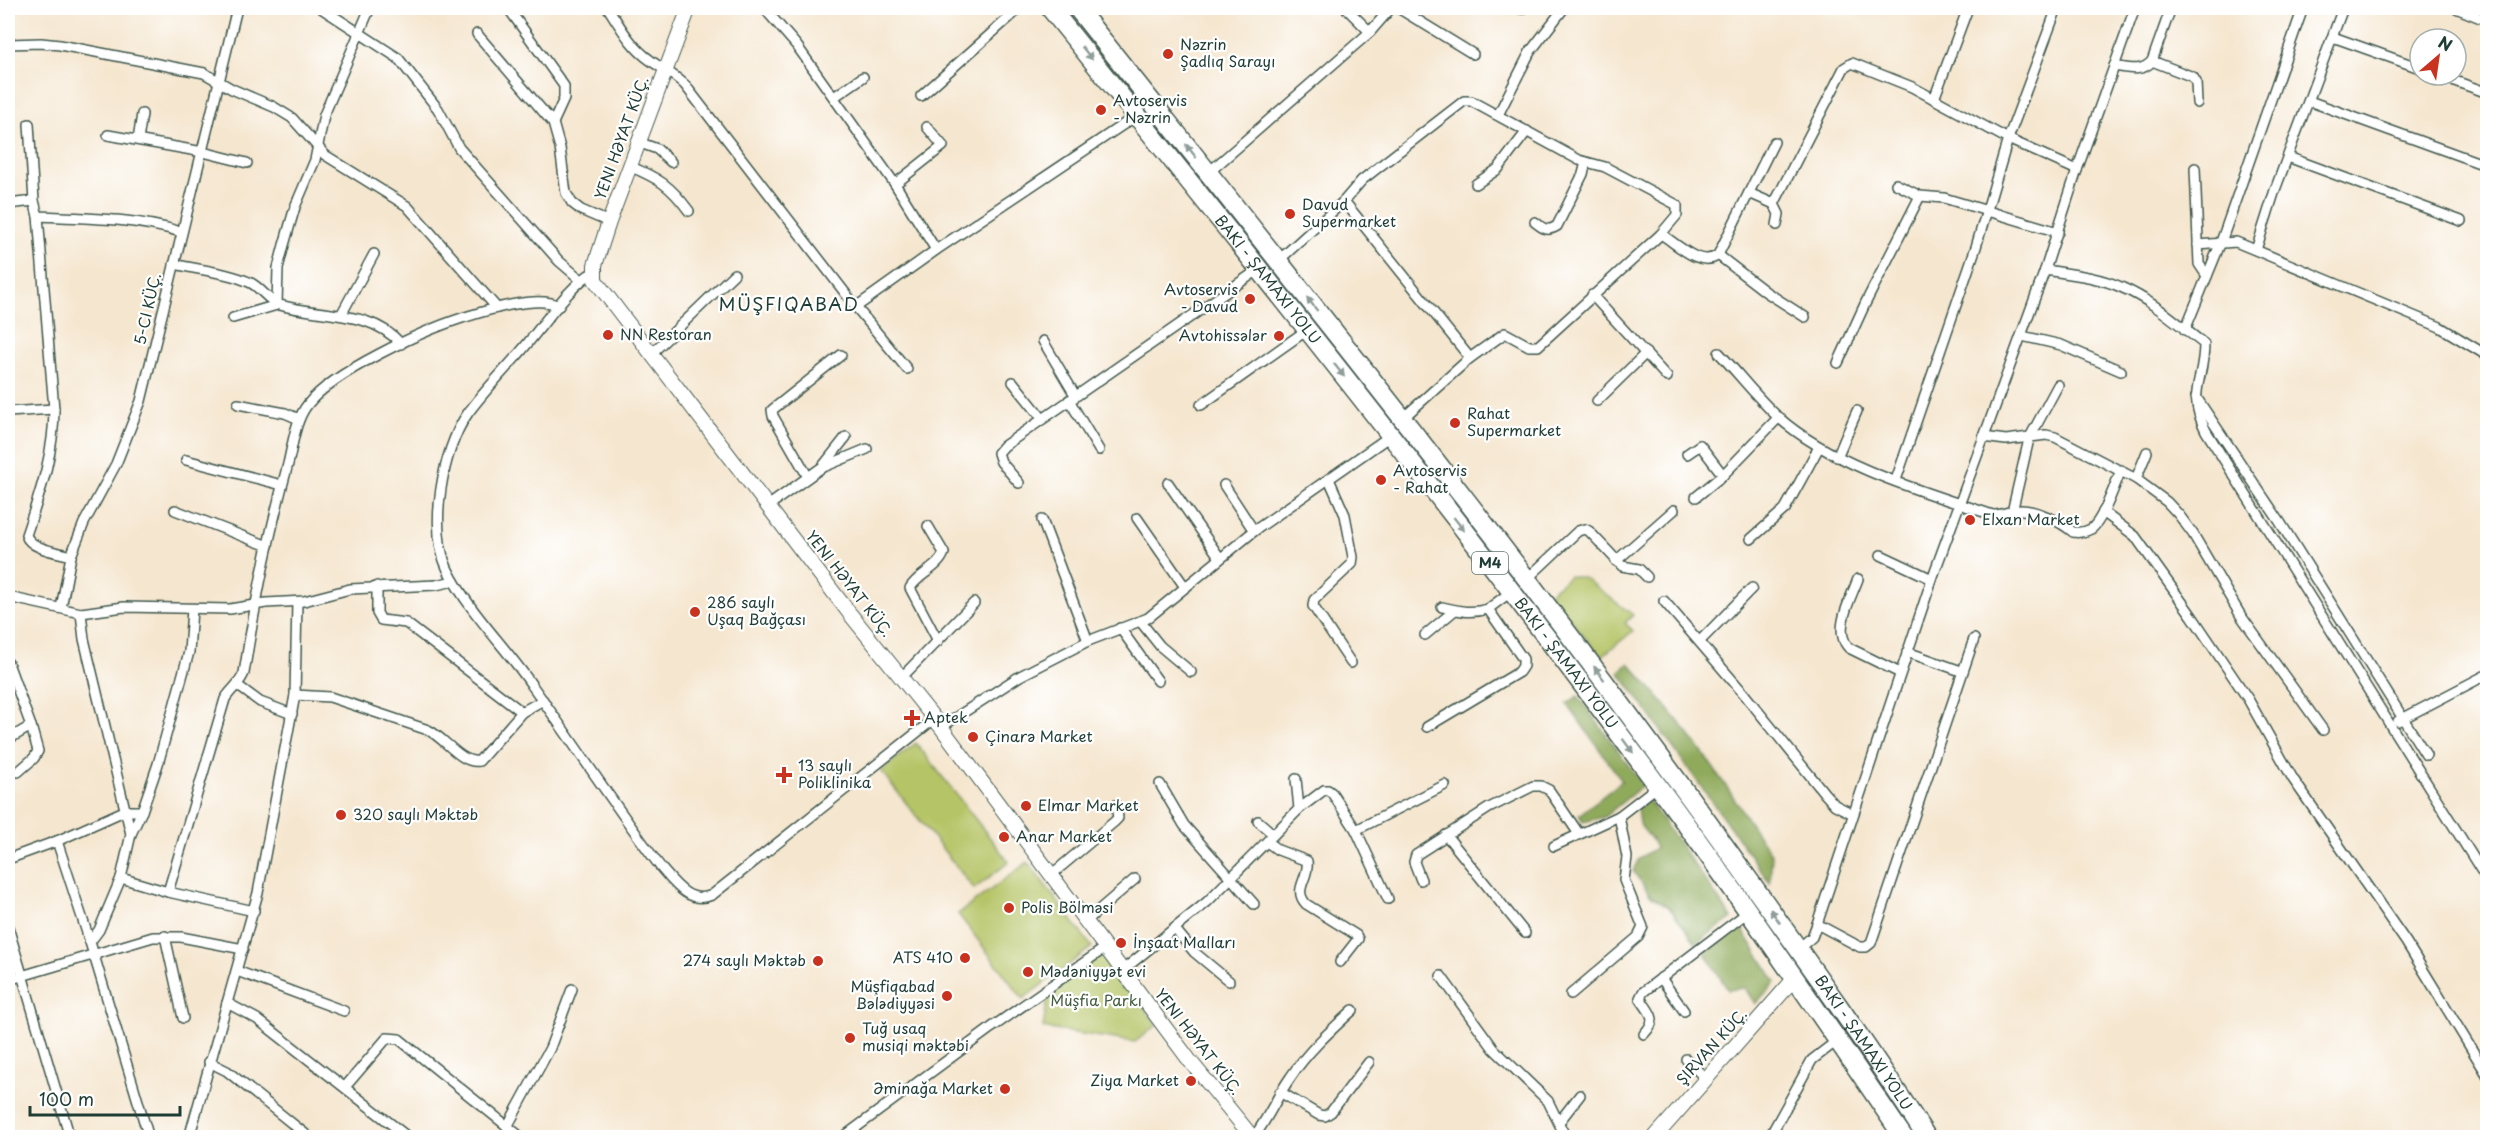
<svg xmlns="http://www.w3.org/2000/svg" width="2495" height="1145" viewBox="0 0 2495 1145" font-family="'Playpen Sans',sans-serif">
<rect width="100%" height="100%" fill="#fff"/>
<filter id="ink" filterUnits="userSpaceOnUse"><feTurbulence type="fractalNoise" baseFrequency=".0167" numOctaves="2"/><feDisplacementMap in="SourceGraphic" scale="12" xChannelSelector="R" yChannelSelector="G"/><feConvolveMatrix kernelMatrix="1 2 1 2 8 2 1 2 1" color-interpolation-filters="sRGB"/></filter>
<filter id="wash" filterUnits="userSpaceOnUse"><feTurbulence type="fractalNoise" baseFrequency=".008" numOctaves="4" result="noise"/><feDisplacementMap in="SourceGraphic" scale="24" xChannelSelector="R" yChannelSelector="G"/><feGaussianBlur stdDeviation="1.35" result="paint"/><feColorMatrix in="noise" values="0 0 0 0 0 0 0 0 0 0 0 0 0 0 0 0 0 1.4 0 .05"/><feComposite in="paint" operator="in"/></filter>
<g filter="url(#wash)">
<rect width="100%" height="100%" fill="#f5e6cf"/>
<g fill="#b5c466" stroke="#6a804d" stroke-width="1.5">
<polygon points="1569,576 1584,578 1633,615 1625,623 1633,631 1601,657 1549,593"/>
<polygon points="916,743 1009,862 974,889 881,771"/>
<polygon points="1028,862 1092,947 1023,999 958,914"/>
<polygon points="1102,953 1157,1025 1135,1042 1043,1028 1048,995"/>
</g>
<g fill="#90aa5b" stroke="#587448" stroke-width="1.5">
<path d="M1629,663C1662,700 1695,740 1723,782C1740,806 1754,831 1772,855L1770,883L1619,672Z"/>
<polygon points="1578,696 1643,785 1604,817 1583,822 1579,815 1622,781 1567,704"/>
<polygon points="1648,800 1732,918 1696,943 1669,907 1650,895 1633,871 1639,858 1656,848 1652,840 1639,824 1637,809"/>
<polygon points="1740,926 1776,982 1755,1004 1745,988 1728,990 1705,953"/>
</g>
</g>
<g filter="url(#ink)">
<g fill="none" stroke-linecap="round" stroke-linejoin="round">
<g stroke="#3f564b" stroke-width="12">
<g id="street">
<polyline points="321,8 398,58 438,109 459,148 559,261 580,279"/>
<polyline points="508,8 564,86 564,99 553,123"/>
<path d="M608,8C620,26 631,47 650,60C662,69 674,74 685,85L856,307L907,369"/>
<polyline points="764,8 797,46 895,184 936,250"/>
<polyline points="1346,8 1370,32"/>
<polyline points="1398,8 1473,54"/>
<polyline points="1518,8 1522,9"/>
<polyline points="2456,8 2488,21"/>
<polyline points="477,34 553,123 560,148 566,193 572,203 581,210 609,222"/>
<polyline points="2333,37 2420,68"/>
<polyline points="8,44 41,43 60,45 204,73 232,89 274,107 292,118 325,155 407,206 497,308"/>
<polyline points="2152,61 2193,77 2196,82 2197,103"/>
<path d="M2114,66C2128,68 2142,73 2152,61L2171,8"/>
<polyline points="2438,75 2488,93"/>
<polyline points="921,96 1020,8"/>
<polyline points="834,97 863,77"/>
<polyline points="1934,99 1968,8"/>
<polyline points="2309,101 2488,166"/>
<polyline points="1498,115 1530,52 1564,8"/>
<path d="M29,124L34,201L38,216L54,409C54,454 40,493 26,535C30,549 58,552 71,556"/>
<polyline points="108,135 203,152 247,163"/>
<polyline points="138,140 142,114"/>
<polyline points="638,142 657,149 671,162"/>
<polyline points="2288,157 2461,221"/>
<path d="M629,166C658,178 670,185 689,211"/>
<polyline points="2195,168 2199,264 2207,276"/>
<polyline points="1208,173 1370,32 1391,8"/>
<polyline points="895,184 943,146 927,127"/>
<polyline points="1476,184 1498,169 1527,131"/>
<polyline points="1896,184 1920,196 1944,198 2058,232"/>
<polyline points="1749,193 1774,204 1844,68 1852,63 1912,87 2008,139 2077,170"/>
<polyline points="1344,201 1470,358"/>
<polyline points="8,204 34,201"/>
<polyline points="1774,204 1779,214 1777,225"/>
<path d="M38,216C86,218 135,218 181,232"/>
<path d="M1535,222C1544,229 1547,232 1557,226L1583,174L1586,162"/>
<path d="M1661,234C1677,244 1701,269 1718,255L1774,142"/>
<polyline points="2198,245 2236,242 2440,327 2488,356"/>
<polyline points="2256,250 2275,190 2343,8"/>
<polyline points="1718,255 1766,292 1805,317"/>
<polyline points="1278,261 1344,201 1362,180 1464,101 1471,101 1579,160 1605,167 1677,205 1677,215 1661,234 1538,346 1529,346 1505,333 1470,358 1403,418"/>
<path d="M174,264C198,270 228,272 251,283C261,288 269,302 280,305C320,317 371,309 401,344"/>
<path d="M2045,270C2071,274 2099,277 2123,288C2153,301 2178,324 2204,344C2204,382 2186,392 2206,431L2488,881"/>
<path d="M594,272C569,284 536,336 515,358C499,376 482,394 468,413C442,450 428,529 448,570C469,612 505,646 531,684C575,745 617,809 662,869C675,884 690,905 712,895L934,719"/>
<polyline points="1592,295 1667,377"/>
<polyline points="856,307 936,250 1136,116"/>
<polyline points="341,315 374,254"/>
<polyline points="233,318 277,305 278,268 284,245 295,207 315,160 324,115 370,8"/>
<polyline points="2185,330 2221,242 2303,8"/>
<polyline points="2022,336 2061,345 2121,371"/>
<polyline points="1043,341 1075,395"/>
<path d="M1719,353C1739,374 1757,398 1778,417C1833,466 1924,492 1993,515C2003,515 2011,510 2021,510C2038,510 2061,522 2073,532C2079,533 2085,532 2091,529C2103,521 2115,484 2121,470"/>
<polyline points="651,354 734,274"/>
<polyline points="1838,363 1865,304 1920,196"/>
<polyline points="1013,382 1042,418"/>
<polyline points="2196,397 2280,522 2426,755"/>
<polyline points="1069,400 1099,450"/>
<polyline points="1597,401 1646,353"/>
<polyline points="238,404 285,413 299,419"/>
<polyline points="1201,405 1307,330"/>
<polyline points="8,412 54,409"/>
<polyline points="1983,437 2006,440 2046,435 2055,437 2136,479 2167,502 2179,515 2193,534 2241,616 2323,730"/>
<polyline points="1687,454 1700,445 1723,475"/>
<polyline points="1837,457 1857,411"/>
<polyline points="186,460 282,485"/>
<polyline points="823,466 846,437"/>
<polyline points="808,477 773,416 772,410 841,355"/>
<polyline points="1329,479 1345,515 1353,557 1352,564 1314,600 1313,606 1351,663"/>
<polyline points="2136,479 2147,452"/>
<polyline points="1896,480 1976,247 2008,139 2057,8"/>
<polyline points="1019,483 1001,462 998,453 1004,446 1258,270"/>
<polyline points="1168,483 1220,558"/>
<polyline points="1224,485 1254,531"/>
<polyline points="1696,497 1723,475 1779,417"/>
<polyline points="768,506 821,468 867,449"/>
<polyline points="175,510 268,546"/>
<polyline points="2012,512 2029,439 2058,385"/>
<polyline points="2103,512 2135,536 2192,616 2248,699 2293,779 2406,942 2488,1076"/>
<polyline points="1137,518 1185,587"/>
<polyline points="1042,520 1088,641"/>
<path d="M928,526L944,553C938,569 919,573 910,588L938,641"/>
<polyline points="1751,539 1785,509 1819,447"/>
<polyline points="1881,555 1932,579"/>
<polyline points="1616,561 1674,510"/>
<polyline points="1527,579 1578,531 1585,529 1589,531 1622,566 1639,569 1647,577"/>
<path d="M1858,579C1851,598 1832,631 1849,648L1900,673"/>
<polyline points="377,586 377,613 381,620 406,623 522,712"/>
<polyline points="8,597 81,613 124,607 230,609 266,603 304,601 350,589 436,585 454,581"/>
<polyline points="1664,601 1745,695 1825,794 1835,805 1853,814"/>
<path d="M1442,607C1459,611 1471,614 1488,609"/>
<polyline points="61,608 71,556 84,523 116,464 141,401 237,8"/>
<polyline points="81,613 84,639 131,834"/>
<polyline points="1140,621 1160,646 1191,672"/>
<polyline points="1120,628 1158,681"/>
<polyline points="1425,635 1455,610"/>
<polyline points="1700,641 1752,588"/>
<polyline points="1907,652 1961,671"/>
<polyline points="8,663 31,726 38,751 34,758 18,772"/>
<polyline points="901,678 974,603"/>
<polyline points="237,685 260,702 292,714"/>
<path d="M295,695L330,697L428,730C445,738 461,764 479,761L522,712L543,700"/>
<polyline points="2398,721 2488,674"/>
<polyline points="941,727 1020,676 1088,641 1148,618 1254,531 1390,436"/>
<polyline points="1427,727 1519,672 1523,666 1523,659 1488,609 1512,591"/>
<polyline points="12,737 31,726"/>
<polyline points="1160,784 1184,825 1254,904"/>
<polyline points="1299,809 1324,790 1328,790 1332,793 1356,830 1388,899"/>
<polyline points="1258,821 1273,834"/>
<polyline points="1356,830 1445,785"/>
<polyline points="1446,835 1525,933"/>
<polyline points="57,841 90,942 149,1138"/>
<path d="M1267,842L1278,850L1307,861C1310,878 1292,889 1306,904L1356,935L1358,939L1340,962"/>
<polyline points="1554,846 1619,816 1658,786"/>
<polyline points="8,859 57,841 124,811 142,811"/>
<polyline points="1051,875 1114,822 1118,818 1116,805"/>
<polyline points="121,878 168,892 254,911"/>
<polyline points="1421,880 1414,862 1416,855 1489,808 1533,786 1541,786 1549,790 1579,834"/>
<path d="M168,892L225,699C231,689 240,684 244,673C255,603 269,533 288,464C293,444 295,420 308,404C333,372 422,331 462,318C485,311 538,294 559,306"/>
<polyline points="1086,921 1135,879"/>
<polyline points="1817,924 1860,947 1866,947 1871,943 1974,639"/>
<polyline points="8,927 70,1138"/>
<polyline points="1175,929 1194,952 1229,981"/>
<polyline points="165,936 183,1018"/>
<polyline points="90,942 99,930 121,878 131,834 142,811 158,764 189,652 192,609"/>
<polyline points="1798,949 1812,937 1817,924 1932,579 2045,270 2077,170 2135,8"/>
<polyline points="1123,970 1207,902 1299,809 1296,779"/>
<polyline points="237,971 344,1011"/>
<polyline points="1441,976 1494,1049 1548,1101 1566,1138"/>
<polyline points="1661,978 1684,1011"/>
<polyline points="8,980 153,937 181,937 243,949"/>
<polyline points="1571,994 1638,937 1643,927 1624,880 1627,857 1619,816"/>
<polyline points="227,1003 257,1019 409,1138"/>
<path d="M1644,1034C1659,1018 1650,1014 1640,998L1643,992L1748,912"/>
<polyline points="1686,1059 1706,1079"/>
<polyline points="209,1062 227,1071 310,1138"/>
<polyline points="345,1087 387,1038 399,1039 522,1138"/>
<polyline points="1280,1092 1319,1115 1325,1116 1331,1112 1369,1062"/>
<polyline points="1559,1122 1580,1095"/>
<polyline points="507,1127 550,1048 572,989"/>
<polyline points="189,1138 258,893 295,695 297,602"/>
<polyline points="842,1138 991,1028 1105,948"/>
<path d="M1253,1138C1268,1119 1276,1098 1290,1078C1307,1052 1330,1031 1353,1010"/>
<polyline points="1769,1138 1812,1060 1838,1040"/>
</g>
</g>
<g stroke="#3f564b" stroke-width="16">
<g id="secondary">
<polyline points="689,8 609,222 595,265 595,280 850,614 941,727 1190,1061 1253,1138"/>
<polyline points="1654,1138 1795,978"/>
</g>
</g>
<g stroke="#3f564b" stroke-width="21">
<g id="highway">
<path id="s1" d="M1050,8C1255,263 1460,518 1655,782C1741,898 1823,1018 1904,1138"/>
<path id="s2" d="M1077,8C1305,295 1537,581 1749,880C1810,965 1871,1050 1927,1138"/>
</g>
</g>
<use href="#street" stroke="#fff" stroke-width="9"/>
<use href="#secondary" stroke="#fff" stroke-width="14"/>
<use href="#highway" stroke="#fff" stroke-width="18"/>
</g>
<defs><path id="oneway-solid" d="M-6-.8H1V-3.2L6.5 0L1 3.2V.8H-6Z" transform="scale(1.5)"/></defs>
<g fill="#8f9e9a">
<use href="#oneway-solid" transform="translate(1087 53) rotate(51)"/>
<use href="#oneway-solid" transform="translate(1191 151) rotate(-128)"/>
<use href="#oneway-solid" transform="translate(1312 304) rotate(-128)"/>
<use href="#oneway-solid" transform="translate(1339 370) rotate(52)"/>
<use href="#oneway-solid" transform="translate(1459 524) rotate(52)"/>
<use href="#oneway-solid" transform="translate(1599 673) rotate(-127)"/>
<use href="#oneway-solid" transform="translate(1628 746) rotate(53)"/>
<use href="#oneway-solid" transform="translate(1775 916) rotate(-125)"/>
</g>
</g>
<g fill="#c8321e" stroke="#fff" stroke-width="2">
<circle cx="1168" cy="54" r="6"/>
<circle cx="1101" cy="110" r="6"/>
<circle cx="1290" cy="214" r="6"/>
<circle cx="1250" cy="299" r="6"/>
<circle cx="608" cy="335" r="6"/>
<circle cx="1279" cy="336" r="6"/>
<circle cx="1455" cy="423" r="6"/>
<circle cx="1381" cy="480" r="6"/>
<circle cx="1970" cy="520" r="6"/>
<circle cx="695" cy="612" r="6"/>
<path d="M909 709h6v6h6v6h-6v6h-6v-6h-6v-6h6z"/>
<circle cx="973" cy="737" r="6"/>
<path d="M781 766h6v6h6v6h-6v6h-6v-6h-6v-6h6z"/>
<circle cx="1026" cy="806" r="6"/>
<circle cx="341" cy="815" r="6"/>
<circle cx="1004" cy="837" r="6"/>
<circle cx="1009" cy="908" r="6"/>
<circle cx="1121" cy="943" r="6"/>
<circle cx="965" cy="958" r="6"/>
<circle cx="818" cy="961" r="6"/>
<circle cx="1028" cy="972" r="6"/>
<circle cx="947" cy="996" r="6"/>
<circle cx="850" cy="1038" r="6"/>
<circle cx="1191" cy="1081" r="6"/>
<circle cx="1005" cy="1089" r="6"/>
</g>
<g text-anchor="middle" stroke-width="4.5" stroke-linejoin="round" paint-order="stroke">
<rect fill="#fff" stroke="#627771" stroke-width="1.5" x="1472" y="552" width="36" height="22" rx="4.5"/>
<g font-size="14" font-weight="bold" fill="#1f3d34">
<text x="1490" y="568">M4</text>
</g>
<g font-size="15" fill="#1f3d34" stroke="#fff" text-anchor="start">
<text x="1180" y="50">Nəzrin<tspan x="1180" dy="17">Şadlıq Sarayı</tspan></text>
<text x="1113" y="106">Avtoservis<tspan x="1113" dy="17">- Nəzrin</tspan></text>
<text x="1302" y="210">Davud<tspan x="1302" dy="17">Supermarket</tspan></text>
<text x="1238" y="295" text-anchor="end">Avtoservis<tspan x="1238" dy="17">- Davud</tspan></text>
<text x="620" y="340">NN Restoran</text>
<text x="1267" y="341" text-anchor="end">Avtohissələr</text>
<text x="1467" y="419">Rahat<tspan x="1467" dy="17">Supermarket</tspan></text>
<text x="1393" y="476">Avtoservis<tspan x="1393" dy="17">- Rahat</tspan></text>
<text x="1982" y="525">Elxan Market</text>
<text x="707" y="608">286 saylı<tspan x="707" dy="17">Uşaq Bağçası</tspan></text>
<text x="924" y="723">Aptek</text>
<text x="985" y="742">Çinarə Market</text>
<text x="798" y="771">13 saylı<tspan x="798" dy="17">Poliklinika</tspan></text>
<text x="1038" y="811">Elmar Market</text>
<text x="353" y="820">320 saylı Məktəb</text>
<text x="1016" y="842">Anar Market</text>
<text x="1021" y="913">Polis Bölməsi</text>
<text x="1133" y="948">İnşaat Malları</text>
<text x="953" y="963" text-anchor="end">ATS 410</text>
<text x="806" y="966" text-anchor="end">274 saylı Məktəb</text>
<text x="1040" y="977">Mədəniyyət evi</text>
<text x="935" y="992" text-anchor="end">Müşfiqabad<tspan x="935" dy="17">Bələdiyyəsi</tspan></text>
<text x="862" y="1034">Tuğ usaq<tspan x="862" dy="17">musiqi məktəbi</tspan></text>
<text x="1179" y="1086" text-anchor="end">Ziya Market</text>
<text x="993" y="1094" text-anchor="end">Əminağa Market</text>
</g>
<g font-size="15" fill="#1f3d34" stroke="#fff">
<text transform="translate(622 138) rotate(-70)" y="5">YENI HƏYAT KÜÇ.</text>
<text dy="5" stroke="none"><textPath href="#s1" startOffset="348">BAKI - ŞAMAXI YOLU</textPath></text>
<text transform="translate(148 309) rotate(-77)" y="5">5-CI KÜÇ.</text>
<text transform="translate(849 584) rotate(52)" y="5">YENI HƏYAT KÜÇ.</text>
<text dy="5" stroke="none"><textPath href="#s1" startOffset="834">BAKI - ŞAMAXI YOLU</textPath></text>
<text transform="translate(1198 1042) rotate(52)" y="5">YENI HƏYAT KÜÇ.</text>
<text dy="5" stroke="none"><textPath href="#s2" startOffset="1300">BAKI - ŞAMAXI YOLU</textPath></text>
<text transform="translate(1712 1047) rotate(-48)" y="5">ŞIRVAN KÜÇ.</text>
</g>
<g font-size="15" fill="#445f40" stroke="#fff">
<text x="1096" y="1006">Müşfia Parkı</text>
</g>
<g font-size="18" letter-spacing="1.5" fill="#1f3d34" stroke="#fff">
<text x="789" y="311">MÜŞFIQABAD</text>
</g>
</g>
<rect width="2495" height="1145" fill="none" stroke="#fff" stroke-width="30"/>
<g transform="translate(2438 57) rotate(29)"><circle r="28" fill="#ffffff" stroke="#a5b1ae" stroke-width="1.5"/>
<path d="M0-4.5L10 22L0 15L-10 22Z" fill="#c8321e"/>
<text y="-9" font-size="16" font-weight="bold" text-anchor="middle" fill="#1f3d34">N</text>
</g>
<path d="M30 1106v9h150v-9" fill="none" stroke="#1f3d34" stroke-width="3"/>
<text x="39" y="1106" font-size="18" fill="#1f3d34" stroke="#ffffff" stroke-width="4.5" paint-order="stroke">100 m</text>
</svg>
